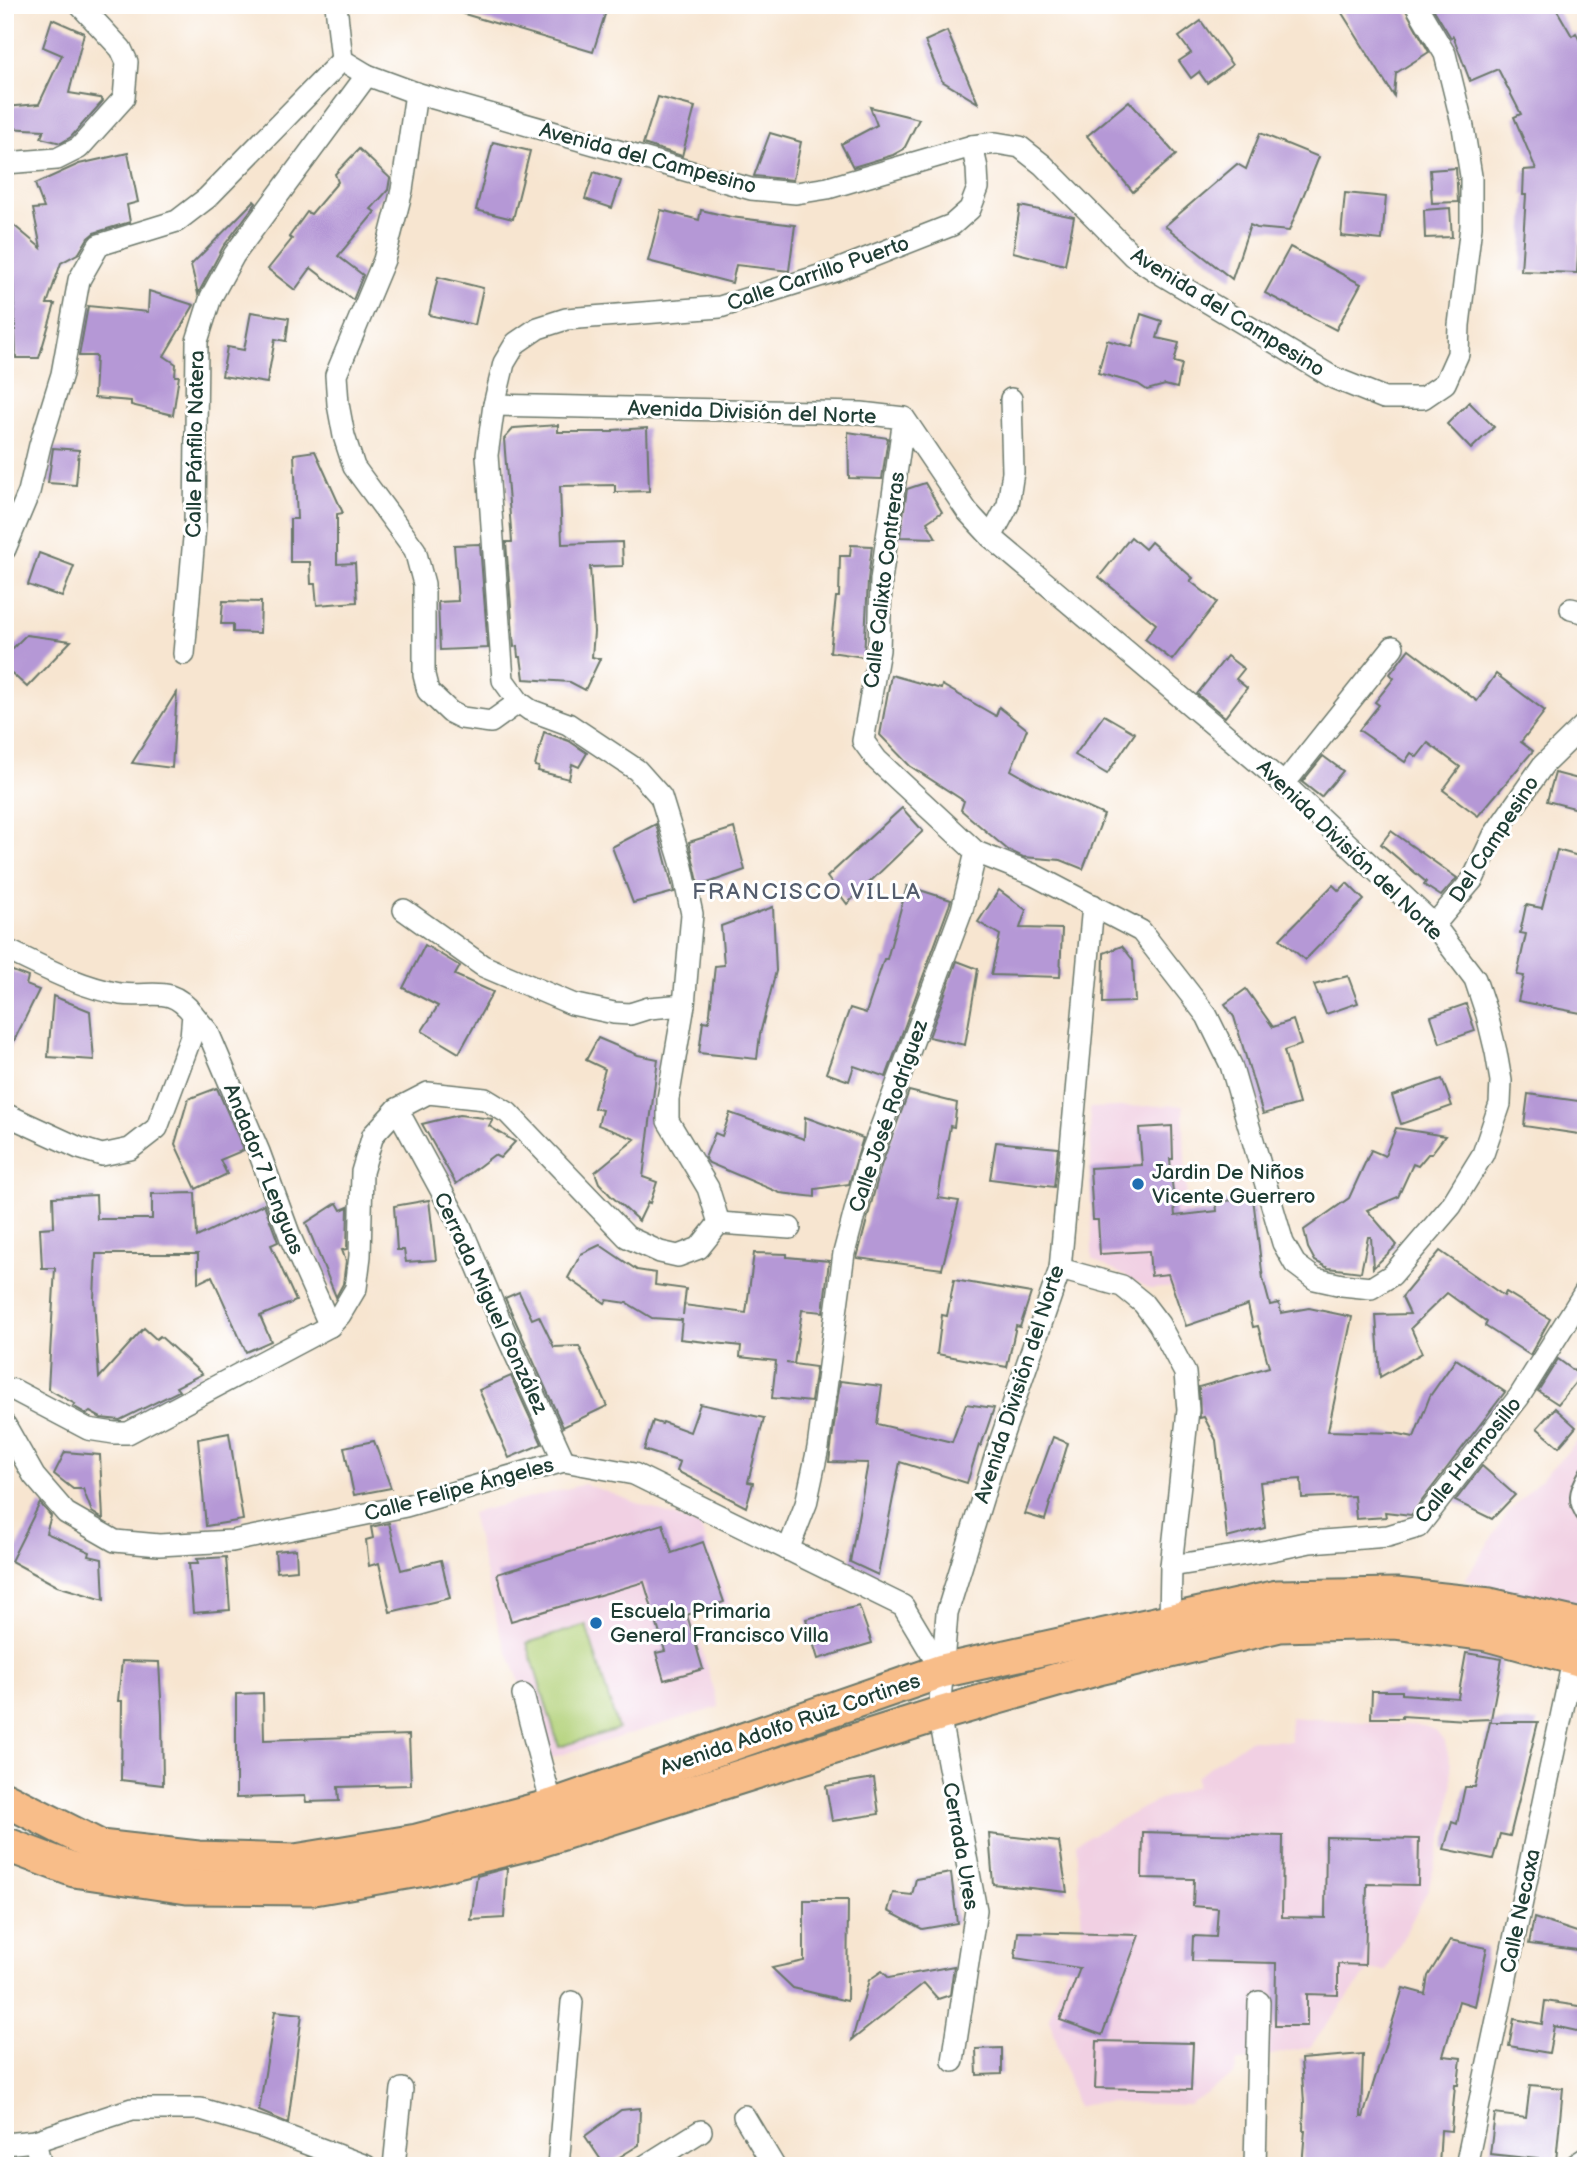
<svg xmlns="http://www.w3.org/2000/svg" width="1591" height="2171" viewBox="0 0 1591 2171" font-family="'Balsamiq Sans',sans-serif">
<rect width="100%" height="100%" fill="#fff"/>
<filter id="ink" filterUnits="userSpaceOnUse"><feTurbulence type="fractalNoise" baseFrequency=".0143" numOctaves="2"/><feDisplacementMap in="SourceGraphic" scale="14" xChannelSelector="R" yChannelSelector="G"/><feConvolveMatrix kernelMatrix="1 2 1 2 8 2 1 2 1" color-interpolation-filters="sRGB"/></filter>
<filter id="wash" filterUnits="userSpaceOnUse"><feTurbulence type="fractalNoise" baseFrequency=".00686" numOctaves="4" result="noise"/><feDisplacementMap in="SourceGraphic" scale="28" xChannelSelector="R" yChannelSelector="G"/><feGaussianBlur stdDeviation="1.57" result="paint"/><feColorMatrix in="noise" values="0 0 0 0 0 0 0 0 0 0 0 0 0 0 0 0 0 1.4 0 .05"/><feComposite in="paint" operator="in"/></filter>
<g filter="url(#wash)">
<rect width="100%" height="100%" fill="#f7e5d0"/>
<g fill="#f1d0e3">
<polygon points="1183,1105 1190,1286 1151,1289 1092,1259 1090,1108"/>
<polygon points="1586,1433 1586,1615 1465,1580 1508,1512"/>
<polygon points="585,1484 700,1526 730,1605 692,1617 719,1707 550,1758 499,1630 471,1513"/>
<polygon points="1290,1717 1423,1726 1435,1730 1445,1743 1451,1765 1452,1787 1446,1825 1428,1889 1386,1971 1368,1971 1310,2047 1237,2062 1235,2074 1189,2105 1097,2102 1077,2107 1049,2017 1082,1928 1076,1843 1160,1799 1196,1786 1196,1776 1249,1740 1291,1741"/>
</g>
<polygon fill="#b1d077" stroke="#688656" stroke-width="2" points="586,1625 618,1729 559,1747 527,1643"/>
<g id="blocks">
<g fill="#b598d6">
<polygon points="454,5 608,5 593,52 454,11"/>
<polygon points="1337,5 1403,5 1429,52 1396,73 1394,96"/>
<polygon points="1431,5 1554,5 1572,36 1576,33 1586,53 1586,190 1582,190 1577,273 1521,271 1526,195 1523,195 1524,170 1536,169 1514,117 1521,114 1498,69 1470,81 1453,36 1451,38"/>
<polygon points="52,19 84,33 69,93 100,98 103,101 71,137 61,143 41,138 44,130 5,128 5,107 39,104 62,55 43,47"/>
<polygon points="1201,21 1232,65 1207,83 1199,72 1191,78 1179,61 1191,53 1179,37"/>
<polygon points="947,31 978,103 942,81 925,41"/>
<polygon points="658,97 695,107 682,156 643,144"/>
<polygon points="1129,101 1176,155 1133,192 1087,136"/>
<polygon points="870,107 919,119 904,149 893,155 853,167 841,144 877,125"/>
<polygon points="770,133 801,142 793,180 754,176"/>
<polygon points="1260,133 1319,157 1289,231 1257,228 1250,225 1232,279 1165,226 1237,164 1246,169"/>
<polygon points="493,142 530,151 513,219 476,210"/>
<polygon points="359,149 390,178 388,190 371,209 375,212 338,256 363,275 353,300 311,268 295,290 268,269 292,239 289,237 307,212 311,214 338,182 335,174"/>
<polygon points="128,153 138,202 127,205 130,222 94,233 88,238 79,253 61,263 47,304 55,304 39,358 16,358 11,223 41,248 33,209 44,208 35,184 79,164"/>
<polygon points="1456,168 1458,202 1432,203 1430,170"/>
<polygon points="594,172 621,181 612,208 585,199"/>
<polygon points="1345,193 1386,197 1382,240 1341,236"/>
<polygon points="254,201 256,203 223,247 198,294 191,265"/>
<polygon points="1020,206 1074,217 1065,265 1013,252"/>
<polygon points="1450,208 1452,237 1425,238 1424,210"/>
<polygon points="661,210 699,220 701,210 731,217 795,225 789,271 736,265 732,283 648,261"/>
<polygon points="1290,247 1361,284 1336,330 1265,293"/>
<polygon points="438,277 483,288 475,325 429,315"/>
<polygon points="149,291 194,305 164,356 176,364 175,376 179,376 173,415 131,405 131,401 94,398 96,356 79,356 88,306 148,312"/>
<polygon points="251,312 289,318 286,341 275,339 267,383 222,376 227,347 244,350"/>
<polygon points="1141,314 1162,321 1157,338 1179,343 1174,362 1182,364 1177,388 1165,385 1147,390 1138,384 1098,373 1107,340 1132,347"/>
<polygon points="1469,402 1494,427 1471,449 1447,424"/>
<polygon points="558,425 558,432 613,432 613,430 647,428 649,491 615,492 615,485 560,486 562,544 622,542 623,566 590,567 594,632 592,657 600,659 585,690 570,682 524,679 521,657 518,657 517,646 514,647 506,542 512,542 504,439 514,428"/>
<polygon points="848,432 888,438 882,479 849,478"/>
<polygon points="53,448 79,450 76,485 48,483"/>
<polygon points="315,451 343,513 337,514 337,564 355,563 357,602 317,605 315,584 311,584 310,562 290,562 290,519 297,519 294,454"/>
<polygon points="925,483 942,512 927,522 936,538 900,537 907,489"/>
<polygon points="1131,537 1145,549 1151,542 1193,578 1190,581 1217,602 1172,660 1145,639 1156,624 1099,577"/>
<polygon points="480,544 488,648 440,650 438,602 458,601 454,545"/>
<polygon points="851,545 872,546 868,580 864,657 830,652 836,597 839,597 840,556 850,556"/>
<polygon points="39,553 74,566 62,597 28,585"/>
<polygon points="223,601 261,602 260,633 233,632 233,624 221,624"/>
<polygon points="26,635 71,641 27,687 5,667 5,656"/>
<polygon points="1409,649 1477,701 1496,674 1545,711 1521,742 1533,751 1478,816 1443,790 1460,767 1428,743 1417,757 1411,753 1405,762 1359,730 1379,705 1375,702 1394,678 1390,674"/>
<polygon points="1227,656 1244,669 1236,679 1247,688 1225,717 1197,694"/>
<polygon points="891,675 941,689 942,685 996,716 999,707 1027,729 1011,770 1037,785 1104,815 1083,869 1061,860 1023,857 1008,850 961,810 964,801 910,766 880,735"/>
<polygon points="177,691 172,768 132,763"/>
<polygon points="1104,715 1135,733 1107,774 1075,755"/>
<polygon points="544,732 569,741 587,753 579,767 572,764 569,779 538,771 539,767 535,766"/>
<polygon points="1323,756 1343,771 1321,797 1302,782"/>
<polygon points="1555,773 1586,781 1586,811 1547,801"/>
<polygon points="902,808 923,831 847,904 827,877"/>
<polygon points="656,824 674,892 633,903 612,847"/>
<polygon points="734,828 745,870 699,886 689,842"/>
<polygon points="1391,831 1457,878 1441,896 1424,885 1426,882 1381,844"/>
<polygon points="1557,850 1586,858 1586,1014 1518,1001 1524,976 1517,975 1526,934 1520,933 1526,905 1542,908"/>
<polygon points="1347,883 1364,900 1305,960 1280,939 1333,885 1339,891"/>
<polygon points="907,886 951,900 949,906 886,1077 854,1066 849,1081 826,1073 850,1008 866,1013 884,959 887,959"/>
<polygon points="999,890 1026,910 1020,928 1062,929 1060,977 991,975 1000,935 978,922"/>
<polygon points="773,907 776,971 760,1034 757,1059 699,1053 703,1021 709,1022 715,966 724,965 721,926"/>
<polygon points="425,945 460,966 455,975 493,992 459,1053 422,1031 438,1006 403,988"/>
<polygon points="1122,946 1133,960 1135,1002 1103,1003 1104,953"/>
<polygon points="957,961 978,969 965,1045 929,1037"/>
<polygon points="5,968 28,977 26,985 39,990 5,1059"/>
<polygon points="1348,976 1358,1003 1326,1014 1314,985"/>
<polygon points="1246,989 1273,1027 1293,1020 1301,1045 1284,1051 1299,1104 1263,1114 1234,1017 1225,1004"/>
<polygon points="53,996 90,1011 94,1060 48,1057"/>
<polygon points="1466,1004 1475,1031 1440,1043 1431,1016"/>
<polygon points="598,1038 638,1055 658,1059 643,1177 657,1182 650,1203 648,1202 639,1221 610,1195 599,1183 595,1172 635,1139 598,1125 602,1110 594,1108 605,1069 586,1060"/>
<polygon points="1442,1079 1452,1106 1401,1124 1392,1096"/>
<polygon points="217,1088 244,1150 220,1160 227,1174 196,1189 175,1144 188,1099"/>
<polygon points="909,1091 957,1103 954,1127 950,1126 938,1198 959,1201 942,1269 857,1258 881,1166"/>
<polygon points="1528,1094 1586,1102 1586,1135 1524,1126"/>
<polygon points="730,1113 804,1139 805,1117 863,1138 849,1184 815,1189 815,1197 780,1193 709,1163 705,1158 715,1133 722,1136"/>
<polygon points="459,1115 493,1119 489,1126 515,1142 500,1158 494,1155 456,1184 422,1124"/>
<polygon points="1172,1126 1173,1159 1170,1159 1175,1216 1217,1211 1216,1202 1253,1198 1263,1279 1270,1305 1279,1303 1281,1313 1309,1308 1352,1317 1328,1431 1394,1433 1414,1437 1430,1396 1456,1359 1505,1392 1411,1515 1385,1512 1386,1517 1356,1519 1354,1496 1302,1498 1301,1479 1260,1482 1265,1528 1227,1538 1216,1440 1204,1417 1200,1418 1199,1387 1269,1367 1258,1326 1253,1327 1248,1305 1186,1326 1168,1274 1151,1276 1149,1251 1100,1254 1098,1220 1093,1220 1090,1168 1142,1165 1139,1128"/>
<polygon points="1396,1128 1445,1136 1431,1154 1428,1154 1418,1166 1413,1164 1398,1197 1367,1210 1397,1245 1373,1268 1371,1237 1368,1237 1361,1272 1328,1268 1315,1261 1308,1248 1304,1230 1349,1198 1371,1150 1385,1156"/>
<polygon points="996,1142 1058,1148 1054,1187 990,1179"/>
<polygon points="195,1193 197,1237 264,1204 278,1242 271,1245 296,1301 260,1316 271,1341 246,1352 212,1276 198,1283 198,1254 96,1254 94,1299 99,1378 144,1328 156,1339 160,1336 202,1374 176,1387 179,1391 120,1420 101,1418 90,1412 87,1414 73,1406 75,1404 48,1389 55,1268 42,1268 40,1228 54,1227 53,1197 96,1195 97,1219 152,1219 152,1194"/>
<polygon points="429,1200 436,1260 406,1262 404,1250 397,1250 394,1206"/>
<polygon points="337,1203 341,1210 348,1207 347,1249 342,1250 346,1261 343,1284 336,1297 306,1223"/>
<polygon points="600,1245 637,1270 656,1273 655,1285 686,1289 683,1315 684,1305 746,1313 754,1253 787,1254 787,1257 829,1261 823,1312 802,1310 794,1364 786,1363 816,1367 811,1402 772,1398 776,1361 740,1357 741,1346 680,1339 682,1320 652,1318 627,1303 607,1300 605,1303 568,1278 581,1254"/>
<polygon points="1440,1251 1504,1296 1506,1292 1550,1319 1530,1355 1485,1326 1487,1322 1447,1293 1411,1328 1422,1353 1380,1377 1376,1315 1410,1314 1402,1297"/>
<polygon points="954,1280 1031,1293 1020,1327 1016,1326 1007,1367 937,1354 942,1315 947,1316"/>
<polygon points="519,1292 532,1319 539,1316 554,1347 579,1346 607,1406 563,1427 505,1298"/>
<polygon points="1558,1359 1581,1376 1558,1404 1538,1391"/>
<polygon points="511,1376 542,1444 509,1458 479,1390"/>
<polygon points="840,1381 882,1386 877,1424 952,1442 966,1404 994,1408 981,1446 979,1445 967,1483 900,1462 878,1575 850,1562 868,1463 829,1462"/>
<polygon points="700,1404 764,1418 748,1482 753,1483 746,1507 677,1471 680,1462 644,1450 653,1421 662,1424 663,1422 690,1432"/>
<polygon points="1555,1408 1576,1427 1559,1447 1537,1428"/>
<polygon points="229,1433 243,1520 206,1526 198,1439"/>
<polygon points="1053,1437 1068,1443 1045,1520 1025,1514"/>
<polygon points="374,1441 391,1488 354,1495 344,1447"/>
<polygon points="65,1452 100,1455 103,1519 92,1512 83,1489 73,1489 54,1474"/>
<polygon points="1482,1466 1515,1495 1492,1519 1455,1501"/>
<polygon points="40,1503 51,1516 46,1533 90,1552 89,1556 102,1559 104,1600 57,1586 11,1561"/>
<polygon points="389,1523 401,1570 441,1560 450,1598 390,1612 379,1563 369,1566 366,1540 373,1538 371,1527"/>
<polygon points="663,1524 672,1553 703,1542 724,1602 687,1615 703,1669 664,1680 656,1653 665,1651 644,1582 511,1621 497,1574"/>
<polygon points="296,1549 297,1570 277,1572 275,1551"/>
<polygon points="226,1557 230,1610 193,1613 189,1563 198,1563 197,1559"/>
<polygon points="859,1606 872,1643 818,1659 806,1619"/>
<polygon points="1466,1653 1502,1659 1491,1719 1467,1720 1402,1716 1402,1718 1371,1718 1372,1691 1402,1691 1402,1694 1458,1698"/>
<polygon points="122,1661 159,1662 162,1715 163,1785 121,1780 122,1701 118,1701"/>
<polygon points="263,1693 264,1740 409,1735 411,1785 338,1787 339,1801 306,1802 305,1796 236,1798 236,1694"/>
<polygon points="1490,1722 1538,1722 1510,1836 1500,1834 1493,1859 1444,1849 1452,1822 1457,1824 1465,1787 1475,1787"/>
<polygon points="874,1778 879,1814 832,1821 826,1786"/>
<polygon points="1143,1832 1283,1836 1282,1917 1325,1918 1326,1837 1419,1839 1418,1885 1367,1884 1365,1965 1338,1964 1338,1995 1307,1994 1307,2026 1275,2026 1276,1963 1192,1961 1193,1936 1216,1937 1218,1908 1193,1906 1194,1879 1142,1878"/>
<polygon points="989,1834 1059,1842 1067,1892 993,1884"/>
<polygon points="507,1868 504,1918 471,1920 477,1876"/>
<polygon points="951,1873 957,1923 922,1929 888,1911 893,1893 912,1895 916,1879"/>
<polygon points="804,1900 848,1900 847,2001 793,1988 772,1968 804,1961"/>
<polygon points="1534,1918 1586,1935 1586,1951 1529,1944"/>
<polygon points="1018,1932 1139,1935 1102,2035 1060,2020 1080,1968 1015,1958"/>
<polygon points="1450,1940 1487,1948 1475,2006 1459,2001 1443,2056 1461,2058 1458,2085 1455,2085 1451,2131 1441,2130 1439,2166 1302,2166 1305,2130 1303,2130 1304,2103 1301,2059 1363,2054 1361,2117 1363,2117 1403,1988 1425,1994 1428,1976"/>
<polygon points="954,1966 950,1995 938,1999 924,1983 852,2040 869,1980 882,1971 889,1978"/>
<polygon points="1545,2001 1586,2007 1586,2033 1554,2026 1549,2053 1509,2046 1514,2019 1542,2024"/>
<polygon points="275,2011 302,2014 288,2123 259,2111"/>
<polygon points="1097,2041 1193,2043 1191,2090 1095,2088"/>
<polygon points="1002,2048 1002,2074 977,2075 976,2049"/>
<polygon points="1530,2085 1563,2088 1556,2161 1490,2154 1495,2114 1526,2118"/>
<polygon points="640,2108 639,2145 605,2166 585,2136 621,2110"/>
</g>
</g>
</g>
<g filter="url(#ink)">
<use href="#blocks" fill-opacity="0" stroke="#6b786b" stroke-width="2"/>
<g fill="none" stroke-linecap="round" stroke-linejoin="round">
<g stroke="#6b786b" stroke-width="14">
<path id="service" d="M1586,1471C1574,1491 1571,1502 1586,1521"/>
</g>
<g stroke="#6b786b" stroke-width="24">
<g id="minor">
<polyline points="336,5 342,60"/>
<polyline points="342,60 367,75 416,93 751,189 796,193 828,188 972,146 996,143 1020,147 1043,165 1133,256 1156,271 1334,378 1384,398 1423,398 1445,383 1458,354 1459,325 1471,226 1471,176 1463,127 1445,54 1416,5"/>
<polyline points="416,93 402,190 384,260 336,375 338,404 344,436 354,467 415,550 424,584 424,675 428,691 450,712 462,718 491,722 519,702"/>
<polyline points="5,163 57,159 79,148 124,98 127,62 121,49 80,5"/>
<polyline points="494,405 861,413 904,418 967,511 991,537 1284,784 1434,925 1475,979 1487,1015 1496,1052 1501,1081 1500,1104 1483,1154 1451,1206 1392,1275 1371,1288 1342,1285 1315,1279 1295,1264 1283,1243 1231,1065 1207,1016 1141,931 1034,875 976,852 877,760 863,741 879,650 881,580 904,418"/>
<polyline points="991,537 1008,505 1013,472 1011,399"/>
<polyline points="5,549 29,492 40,445 62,374 79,280 99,245 177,221 207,198 342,60"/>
<polyline points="1571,609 1586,613"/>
<polyline points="184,654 195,526 197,341 211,297 234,255 367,75"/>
<polyline points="1284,784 1393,647"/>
<polyline points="404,910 483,966 572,1004 614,1013 630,1014 649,1008 684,1005"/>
<polyline points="1434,925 1473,879 1494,835 1543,765 1586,723"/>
<path d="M5,949C43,967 79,987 120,994C153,998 170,984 193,1014L191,1037L157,1128L130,1149L102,1155L79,1148L5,1114"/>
<polyline points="193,1014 208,1032 259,1152 291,1239 330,1326"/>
<polyline points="397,1109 460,1225 498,1316 564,1461"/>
<polyline points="719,1223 708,1188 668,1121 668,1099 684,1005 692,914 681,862 661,797 637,770 568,724 530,710 519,702 503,680 487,455 494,405 504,363 516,343 538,328 566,319 720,307 835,271 952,225 970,209 978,188 977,168 972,146"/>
<polyline points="719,1223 790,1228"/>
<polyline points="1060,1269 1122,1286 1143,1303 1159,1324 1185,1373 1188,1410 1171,1566 1170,1620"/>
<polyline points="5,1389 14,1390 88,1429 114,1433 128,1433 330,1326 340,1315 356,1288 360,1256 362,1172 373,1135 397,1109 428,1093 485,1099 508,1113 627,1237 660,1252 678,1256 699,1248 719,1223"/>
<polyline points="5,1425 34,1476 66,1513 115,1541 159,1545 232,1541 406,1506 564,1461 634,1474 903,1606 942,1671"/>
<polyline points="788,1550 806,1504 818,1448 844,1253 868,1162 962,910 976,852"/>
<polyline points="1171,1566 1267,1551 1310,1542 1388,1536 1418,1527 1519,1397 1586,1290"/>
<polyline points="523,1695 552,1806"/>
<polyline points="953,2061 976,1910 939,1714 947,1613 997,1451 1060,1269 1093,905"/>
<polyline points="744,2116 774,2166"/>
<polyline points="35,2141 41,2166"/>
<polyline points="5,2144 35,2141 132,2109 201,2109 265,2128 366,2166"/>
<polyline points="394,2166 402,2089"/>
<polyline points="558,2166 572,2002"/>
<polyline points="645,2166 701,2131"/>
<polyline points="1255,2166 1259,2002"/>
<polyline points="1466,2166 1574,1656"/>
<polyline points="1574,2166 1586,2158"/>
</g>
</g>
<g stroke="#6b786b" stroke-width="37">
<g id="primary">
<polyline points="5,1799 100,1847 198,1858 295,1861 417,1841 552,1806 942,1671 1277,1597 1396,1595 1490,1605 1586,1627"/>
<polyline points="5,1844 74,1870 187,1887 314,1888 424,1869 534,1842 939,1714 1099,1668 1280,1625 1394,1622 1487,1634 1586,1661"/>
</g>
</g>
<use href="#service" stroke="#fff" stroke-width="10"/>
<use href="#minor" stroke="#fff" stroke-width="21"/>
<use href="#primary" stroke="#f8bd89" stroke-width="33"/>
</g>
</g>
<g fill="#1f6fb2" stroke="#fff" stroke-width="2.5">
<circle cx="1138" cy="1184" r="7"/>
<circle cx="596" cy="1623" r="7"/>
</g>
<g text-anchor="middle" stroke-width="6" stroke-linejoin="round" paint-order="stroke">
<g font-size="21" fill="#1f3d34" stroke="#fff">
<text transform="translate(648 158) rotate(15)" y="7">Avenida del Campesino</text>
<text transform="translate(818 273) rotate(-19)" y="7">Calle Carrillo Puerto</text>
<text transform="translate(1228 312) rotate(32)" y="7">Avenida del Campesino</text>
<text transform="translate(752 412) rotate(2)" y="7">Avenida División del Norte</text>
<text transform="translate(195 444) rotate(-89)" y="7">Calle Pánfilo Natera</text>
<text transform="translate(884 580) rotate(-83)" y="7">Calle Calixto Contreras</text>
<text transform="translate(1494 839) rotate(-57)" y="7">Del Campesino</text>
<text transform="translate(1350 850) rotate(44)" y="7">Avenida División del Norte</text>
<text transform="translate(888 1116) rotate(-71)" y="7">Calle José Rodríguez</text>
<text transform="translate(264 1169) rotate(68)" y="7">Andador 7 Lenguas</text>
<text transform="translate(491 1303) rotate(65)" y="7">Cerrada Miguel González</text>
<text transform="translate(1019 1384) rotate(-72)" y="7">Avenida División del Norte</text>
<text transform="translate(1468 1460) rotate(-51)" y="7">Calle Hermosillo</text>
<text transform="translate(459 1489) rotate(-15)" y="7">Calle Felipe Ángeles</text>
<text transform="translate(790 1724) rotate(-19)" y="7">Avenida Adolfo Ruiz Cortines</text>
<text transform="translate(961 1846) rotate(80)" y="7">Cerrada Ures</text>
<text transform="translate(1520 1911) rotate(-78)" y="7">Calle Necaxa</text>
</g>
<g font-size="21" fill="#1f3d34" stroke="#fff" text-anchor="start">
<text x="1152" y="1179">Jardin De Niños<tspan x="1152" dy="24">Vicente Guerrero</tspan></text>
<text x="610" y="1618">Escuela Primaria<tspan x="610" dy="24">General Francisco Villa</tspan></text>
</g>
<g font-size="23" letter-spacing="2" fill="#545d6d" stroke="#fff">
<text x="807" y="899">FRANCISCO VILLA</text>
</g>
</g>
<rect width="1591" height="2171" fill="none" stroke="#fff" stroke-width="28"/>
</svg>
